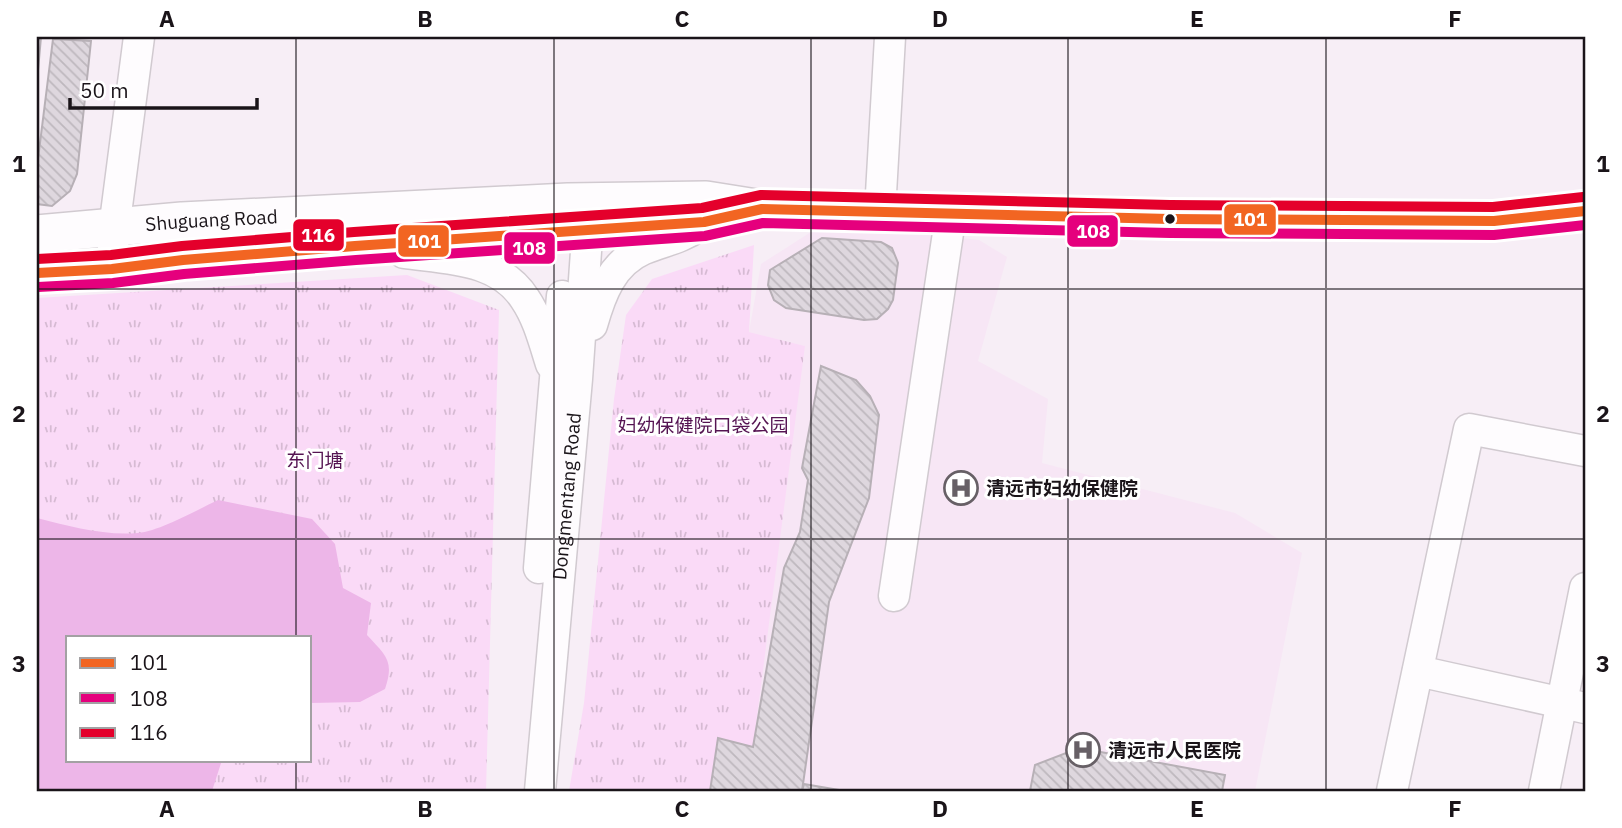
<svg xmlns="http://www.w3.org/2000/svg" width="1622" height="828" viewBox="0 0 1622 828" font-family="'IBM Plex Sans','Noto Sans SC',sans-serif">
<defs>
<pattern id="park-tufts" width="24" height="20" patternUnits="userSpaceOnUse" patternTransform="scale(1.75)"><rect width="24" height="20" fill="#fadaf7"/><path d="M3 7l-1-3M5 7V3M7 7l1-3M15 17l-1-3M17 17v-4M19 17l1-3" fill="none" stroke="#d6bad3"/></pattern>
<pattern id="building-back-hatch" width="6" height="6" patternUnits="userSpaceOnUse" patternTransform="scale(1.75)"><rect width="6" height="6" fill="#ded7de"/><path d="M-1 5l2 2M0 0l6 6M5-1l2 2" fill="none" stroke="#beb8be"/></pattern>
</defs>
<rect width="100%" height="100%" fill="#f7eef6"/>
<polygon fill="#f7e6f5" points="825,223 979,240 1007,257 978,361 1048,399 1042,463 1235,513 1302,553 1255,791 710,791 718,738 805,346 749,332 761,264"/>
<g fill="url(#park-tufts)" fill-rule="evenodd">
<polygon points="754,245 749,332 805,346 753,747 718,738 710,791 569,791 584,703 614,399 626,315 652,279"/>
<path d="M407,275L499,310L486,791H37V298ZM68,637H310V760H68Z"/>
</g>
<path fill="#edb6e8" d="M218,500L312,519L335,544L343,588L371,603L367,635C385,655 395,660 385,689L360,702L310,703V637H68V760H222L212,791H37V518C69,526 104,536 138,533C160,531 197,510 218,500Z"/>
<g fill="url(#building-back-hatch)" stroke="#b7b0b6" stroke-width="2">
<polygon points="37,37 41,37 37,82"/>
<polygon points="53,39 91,41 77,174 70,191 52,206 37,204 37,167"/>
<polygon points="822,238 881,242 892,248 898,263 893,300 888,309 877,319 864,320 786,308 774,300 768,285 770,270"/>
<polygon points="821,366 856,380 870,396 879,415 869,498 829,602 802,791 710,791 718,738 753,747 784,568 800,532 808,480 802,468"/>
<polygon points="1079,748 1225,775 1222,791 1030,791 1035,765"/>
<polygon points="804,784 845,791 802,791"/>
</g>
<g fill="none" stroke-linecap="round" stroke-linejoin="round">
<g stroke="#d1cad0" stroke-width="33">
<g id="minor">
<polyline points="880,211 890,37"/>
<path d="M404,253C447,259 499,258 525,299C538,318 544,342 551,364"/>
<polyline points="112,269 114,229 139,37"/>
<path d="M592,325C601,293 612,263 644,249C666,240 678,240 700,225"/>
<polyline points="539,568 562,296"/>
<polyline points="894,596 951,213"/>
<polyline points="1418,671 1585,708"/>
<path id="s1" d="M540,791L577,379L589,209"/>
<polyline points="1392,791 1469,429 1585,451"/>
<polyline points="1544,791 1585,588"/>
</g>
</g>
<g stroke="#d1cad0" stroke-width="40">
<g id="major">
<path id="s2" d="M37,234L182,221L568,202L706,200L762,209L1170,219L1494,221L1585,211"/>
<path d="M37,273C129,268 220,257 312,250C438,239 566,232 693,223"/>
</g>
</g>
<use href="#minor" stroke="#fefcfe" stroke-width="30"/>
<use href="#major" stroke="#fefcfe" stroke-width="37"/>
<g stroke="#fff" stroke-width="16">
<polyline id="bus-1" points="37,273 112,269 183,260 355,246 704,222 762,209 1170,219 1494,221 1585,211"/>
</g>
<g stroke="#fff" stroke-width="16">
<polyline id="bus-2" points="38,287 113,283 184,274 356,260 705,236 763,223 1170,233 1494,235 1585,225"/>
</g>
<g stroke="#fff" stroke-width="16">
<polyline id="bus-3" points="37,259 111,255 182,246 354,232 702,208 761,195 1170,205 1493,207 1583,197"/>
</g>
<use href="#bus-1" stroke="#f26522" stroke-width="10"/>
<use href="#bus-2" stroke="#e5007d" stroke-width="10"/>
<use href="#bus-3" stroke="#e4002b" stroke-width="10"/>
</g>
<path fill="none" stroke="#1a1419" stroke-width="2" stroke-opacity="0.55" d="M296,37V637M554,37V791M811,37V791M1068,37V791M1326,37V791M37,289H1585M37,539H1585M296,760V791"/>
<defs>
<g id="hospital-ring" transform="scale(1.75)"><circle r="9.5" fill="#fff" stroke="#676066" stroke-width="1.5"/><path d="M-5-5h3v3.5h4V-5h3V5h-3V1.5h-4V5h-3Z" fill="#676066"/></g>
</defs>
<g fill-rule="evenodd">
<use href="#hospital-ring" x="961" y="488"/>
<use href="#hospital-ring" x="1083" y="750"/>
</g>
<circle fill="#1a1419" stroke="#fff" stroke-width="2.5" cx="1170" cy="219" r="6"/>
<g text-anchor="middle" stroke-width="6" stroke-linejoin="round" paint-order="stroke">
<g font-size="19" fill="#1a1419" stroke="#fff">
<text dy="7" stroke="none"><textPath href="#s2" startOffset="175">Shuguang Road</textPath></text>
<text dy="7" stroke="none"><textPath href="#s1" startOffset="296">Dongmentang Road</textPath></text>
</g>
<g font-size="19" fill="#551452" stroke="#fff">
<text x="703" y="432">妇幼保健院口袋公园</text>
<text x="315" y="467">东门塘</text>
</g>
<g font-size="19" font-weight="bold" fill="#1a1419" stroke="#fff" text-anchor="start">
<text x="986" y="495">清远市妇幼保健院</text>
<text x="1108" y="757">清远市人民医院</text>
</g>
</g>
<g stroke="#fff" stroke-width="2.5">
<rect x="1223" y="203" width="54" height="33" rx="7" fill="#f26522"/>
<rect x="1066" y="214" width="53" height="34" rx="7" fill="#e5007d"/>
<rect x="292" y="218" width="53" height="34" rx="7" fill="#e4002b"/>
<rect x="397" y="224" width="53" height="34" rx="7" fill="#f26522"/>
<rect x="503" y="231" width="53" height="34" rx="7" fill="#e5007d"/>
</g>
<g font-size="19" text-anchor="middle" font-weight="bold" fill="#fff">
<text x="1250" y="226">101</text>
<text x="1093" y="238">108</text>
<text x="318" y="242">116</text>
<text x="424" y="248">101</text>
<text x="529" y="255">108</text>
</g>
<rect width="1622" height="828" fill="none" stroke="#ffffff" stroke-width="77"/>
<rect x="66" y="636" width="245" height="126" fill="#ffffff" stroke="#a3a1a3" stroke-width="2"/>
<rect x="80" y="658" width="35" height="10" fill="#f26522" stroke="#a3a1a3" stroke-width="2"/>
<text x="130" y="670" font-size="21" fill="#1a1419">101</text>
<rect x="80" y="693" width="35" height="10" fill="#e5007d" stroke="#a3a1a3" stroke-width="2"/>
<text x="130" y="706" font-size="21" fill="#1a1419">108</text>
<rect x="80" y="728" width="35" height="10" fill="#e4002b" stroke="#a3a1a3" stroke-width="2"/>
<text x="130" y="740" font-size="21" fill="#1a1419">116</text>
<path d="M70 98v10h187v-10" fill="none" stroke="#1a1419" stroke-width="3.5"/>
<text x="80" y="98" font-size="21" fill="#1a1419" stroke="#ffffff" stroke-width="5" paint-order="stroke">50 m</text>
<rect x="38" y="38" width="1546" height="752" fill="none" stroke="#1a1419" stroke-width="2.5"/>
<g font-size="23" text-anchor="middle" font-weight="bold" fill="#1a1419">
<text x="167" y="27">A</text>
<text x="425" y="27">B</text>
<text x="682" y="27">C</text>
<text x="940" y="27">D</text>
<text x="1197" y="27">E</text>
<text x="1455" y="27">F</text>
<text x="19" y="172">1</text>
<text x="1603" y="172">1</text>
<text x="19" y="422">2</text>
<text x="1603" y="422">2</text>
<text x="19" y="672">3</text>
<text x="1603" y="672">3</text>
<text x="167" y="817">A</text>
<text x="425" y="817">B</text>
<text x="682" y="817">C</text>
<text x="940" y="817">D</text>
<text x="1197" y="817">E</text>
<text x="1455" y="817">F</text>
</g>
</svg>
